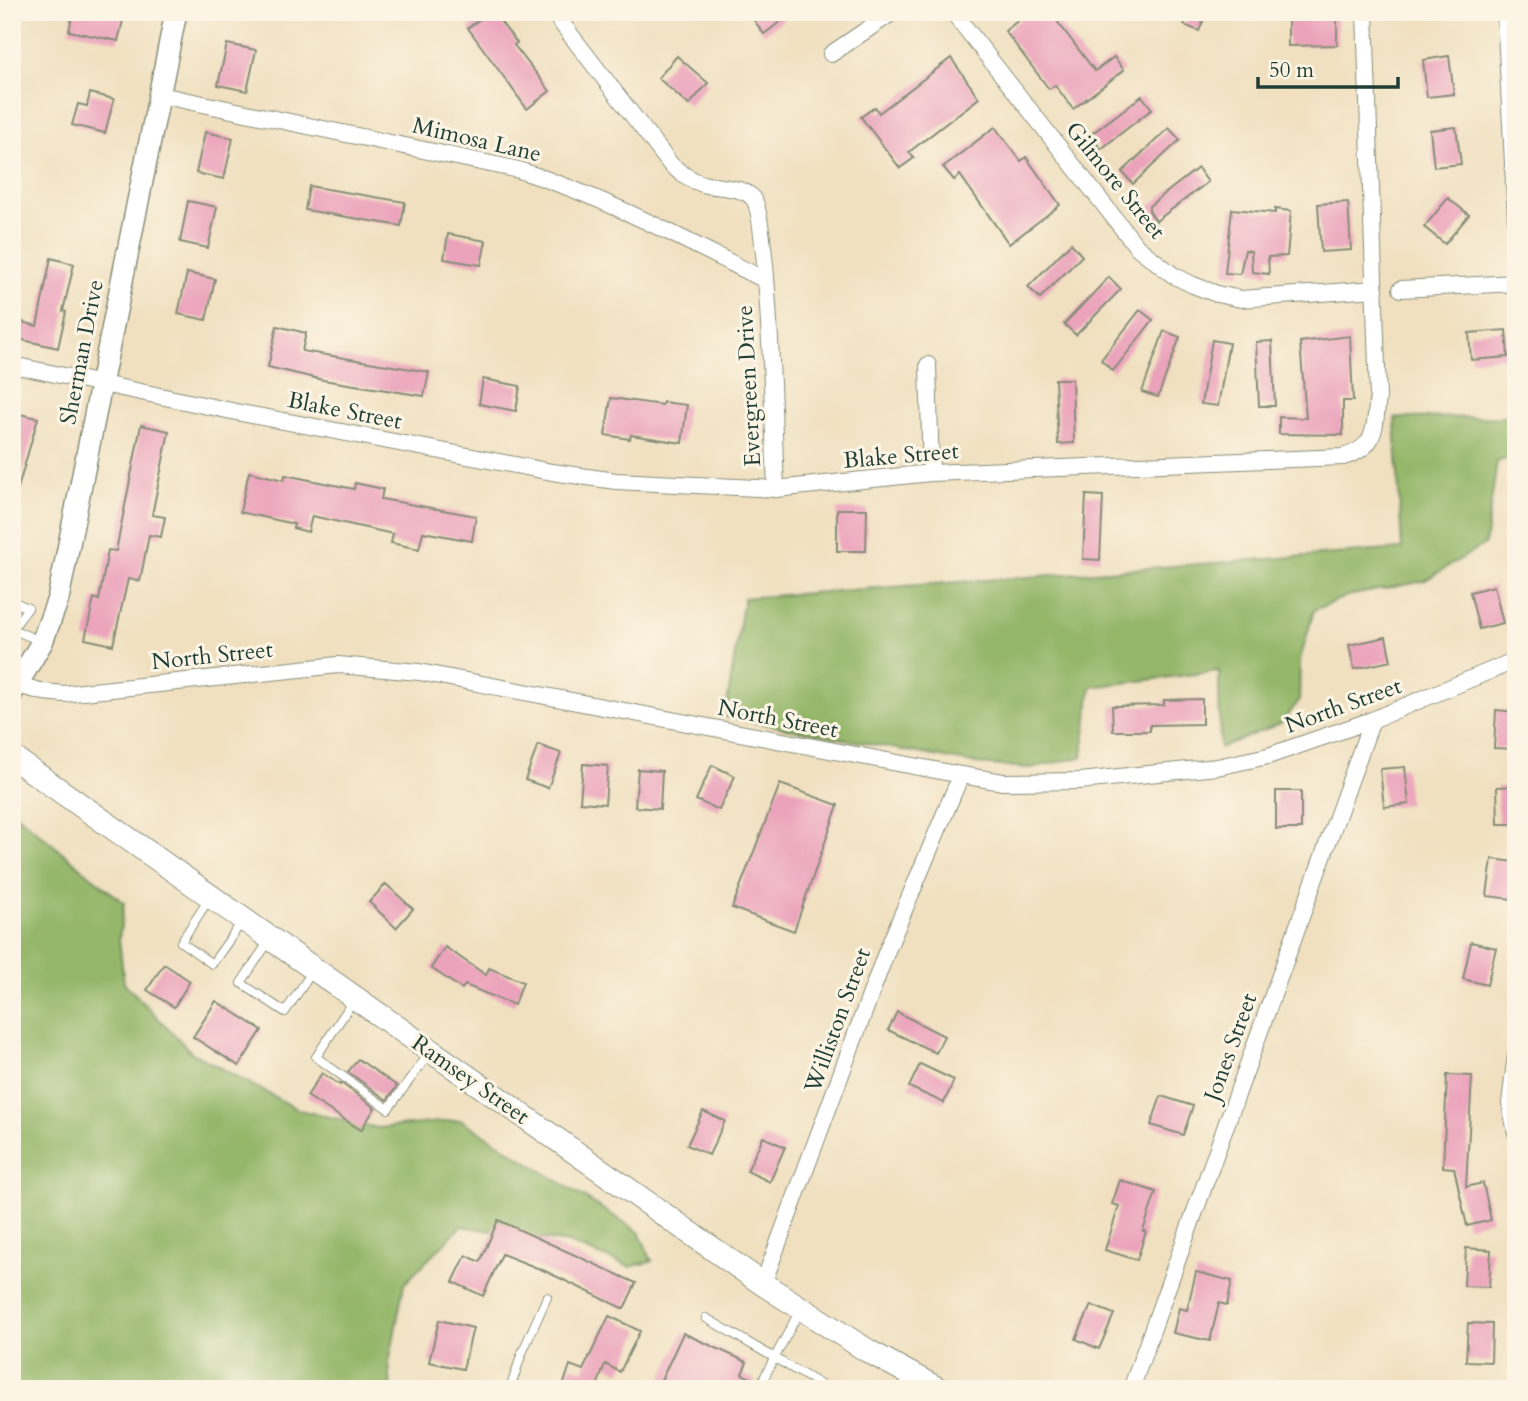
<svg xmlns="http://www.w3.org/2000/svg" width="1528" height="1401" viewBox="0 0 1528 1401" font-family="Cardo,serif">
<rect width="100%" height="100%" fill="#fcf5e5"/>
<filter id="ink" filterUnits="userSpaceOnUse"><feTurbulence type="fractalNoise" baseFrequency=".0143" numOctaves="2"/><feDisplacementMap in="SourceGraphic" scale="14" xChannelSelector="R" yChannelSelector="G"/><feConvolveMatrix kernelMatrix="1 2 1 2 8 2 1 2 1" color-interpolation-filters="sRGB"/></filter>
<filter id="wash" filterUnits="userSpaceOnUse"><feTurbulence type="fractalNoise" baseFrequency=".00686" numOctaves="4" result="noise"/><feDisplacementMap in="SourceGraphic" scale="28" xChannelSelector="R" yChannelSelector="G"/><feGaussianBlur stdDeviation="1.57" result="paint"/><feColorMatrix in="noise" values="0 0 0 0 0 0 0 0 0 0 0 0 0 0 0 0 0 1.4 0 .05"/><feComposite in="paint" operator="in"/></filter>
<g filter="url(#wash)">
<rect width="100%" height="100%" fill="#f0e0c0"/>
<g fill="#95b76b" stroke="#5a7a50" stroke-width="2">
<polygon points="1516,417 1516,455 1497,462 1485,544 1424,581 1347,596 1314,610 1300,660 1299,701 1281,723 1220,748 1219,671 1091,687 1082,757 1030,768 978,764 725,717 744,598 1402,549 1395,418"/>
<polygon points="12,811 124,903 119,939 124,983 192,1053 299,1110 378,1128 461,1120 639,1232 652,1261 630,1267 568,1243 461,1226 404,1284 389,1363 391,1389 12,1389"/>
</g>
<g id="blocks">
<g fill="#eba2bb">
<polygon points="73,12 125,12 118,41 69,31"/>
<polygon points="489,12 493,12 517,43 514,45 550,91 527,109 468,28"/>
<polygon points="748,12 793,12 764,34"/>
<polygon points="1029,12 1050,12 1095,71 1114,57 1124,70 1073,109 1055,85 1049,89 1005,31"/>
<polygon points="1189,12 1207,12 1199,31 1184,25"/>
<polygon points="1288,12 1337,12 1337,45 1288,46"/>
<polygon points="227,44 256,50 247,91 218,85"/>
<polygon points="677,56 708,83 689,105 658,78"/>
<polygon points="1449,56 1454,94 1427,97 1423,60"/>
<polygon points="951,58 979,98 909,152 914,158 900,168 861,117 875,107 879,113"/>
<polygon points="90,93 114,99 105,133 72,125 78,104 87,106"/>
<polygon points="1142,96 1152,109 1101,149 1090,135"/>
<polygon points="995,127 1021,161 1026,157 1060,205 1009,244 960,175 954,180 943,167"/>
<polygon points="1456,127 1461,164 1434,167 1430,130"/>
<polygon points="1169,128 1180,140 1133,184 1122,172"/>
<polygon points="205,132 233,138 224,179 196,173"/>
<polygon points="1198,168 1208,182 1156,221 1149,211 1149,206"/>
<polygon points="309,186 405,202 401,226 305,210"/>
<polygon points="1448,198 1469,215 1445,244 1424,227"/>
<polygon points="188,201 217,207 208,248 180,242"/>
<polygon points="1348,202 1351,250 1321,252 1318,204"/>
<polygon points="1232,209 1275,213 1275,209 1291,211 1287,256 1268,257 1269,274 1252,272 1251,251 1245,250 1240,274 1225,273"/>
<polygon points="448,234 486,241 481,265 444,259"/>
<polygon points="1071,243 1082,256 1040,298 1028,287"/>
<polygon points="51,258 74,264 63,311 66,312 58,348 14,338 18,321 37,326"/>
<polygon points="187,273 215,279 206,320 178,314"/>
<polygon points="1109,277 1121,289 1076,335 1064,324"/>
<polygon points="1140,310 1153,320 1113,371 1101,360"/>
<polygon points="277,326 306,333 302,351 429,372 424,396 323,380 268,367"/>
<polygon points="1506,330 1508,357 1471,360 1469,333"/>
<polygon points="1164,331 1180,337 1158,397 1142,392"/>
<polygon points="1350,336 1353,401 1343,401 1343,435 1279,434 1279,417 1306,418 1300,342"/>
<polygon points="1212,340 1229,343 1218,406 1201,404"/>
<polygon points="1272,341 1275,406 1259,406 1256,342"/>
<polygon points="483,379 520,386 516,411 479,404"/>
<polygon points="1055,379 1072,379 1074,443 1058,444"/>
<polygon points="611,398 662,405 663,402 687,405 682,443 631,435 630,439 605,435"/>
<polygon points="15,413 38,418 18,488 12,487 12,423"/>
<polygon points="141,425 169,431 152,515 165,517 161,537 149,535 140,581 128,579 113,645 85,639 94,598 99,600 108,550 116,551"/>
<polygon points="249,472 284,480 285,475 354,489 355,483 383,489 381,499 476,516 472,541 423,532 419,549 391,543 393,534 312,516 308,532 293,528 294,524 240,512"/>
<polygon points="1086,495 1103,496 1100,560 1083,559"/>
<polygon points="837,509 867,509 866,551 837,551"/>
<polygon points="1494,586 1503,623 1479,629 1470,592"/>
<polygon points="1386,637 1391,661 1354,669 1349,645"/>
<polygon points="1202,699 1202,724 1150,725 1150,731 1113,731 1112,706 1164,705 1164,700"/>
<polygon points="1496,710 1516,712 1516,749 1494,748"/>
<polygon points="538,745 561,753 548,788 525,780"/>
<polygon points="583,764 608,766 605,804 580,802"/>
<polygon points="712,765 735,776 719,810 696,800"/>
<polygon points="1405,767 1409,804 1384,807 1380,769"/>
<polygon points="638,769 662,771 660,809 635,807"/>
<polygon points="780,784 838,805 794,931 732,908"/>
<polygon points="1516,786 1516,824 1498,824 1497,787"/>
<rect x="1276" y="791" width="25" height="38"/>
<polygon points="1492,859 1516,862 1511,899 1487,896"/>
<polygon points="386,884 413,909 396,928 369,902"/>
<polygon points="1471,942 1496,948 1487,985 1463,979"/>
<polygon points="445,947 486,975 489,968 523,982 514,1005 465,985 462,989 431,968"/>
<polygon points="164,964 190,981 174,1007 147,990"/>
<polygon points="216,1001 262,1030 239,1066 193,1037"/>
<polygon points="897,1012 944,1036 936,1053 888,1030"/>
<polygon points="358,1059 397,1086 387,1100 348,1072"/>
<polygon points="920,1064 954,1080 944,1103 909,1087"/>
<polygon points="322,1073 340,1085 341,1083 375,1108 361,1130 307,1096"/>
<polygon points="1447,1075 1472,1076 1466,1187 1483,1183 1491,1220 1467,1226 1454,1168 1443,1167"/>
<polygon points="1161,1096 1193,1106 1183,1135 1151,1125"/>
<polygon points="703,1111 725,1121 709,1155 687,1145"/>
<polygon points="763,1137 785,1147 770,1182 747,1171"/>
<polygon points="1120,1180 1156,1192 1143,1231 1146,1231 1137,1260 1105,1250 1119,1206 1112,1204"/>
<polygon points="498,1220 636,1283 624,1309 545,1271 502,1254 483,1296 453,1282 466,1255 480,1262"/>
<polygon points="1466,1248 1491,1250 1489,1287 1464,1286"/>
<polygon points="1196,1272 1232,1281 1227,1305 1219,1303 1210,1341 1173,1333 1179,1308 1187,1310"/>
<polygon points="1091,1305 1114,1314 1099,1349 1076,1339"/>
<polygon points="609,1316 640,1331 620,1372 605,1364 596,1389 562,1389 570,1365 583,1370"/>
<polygon points="439,1320 473,1328 463,1369 429,1362"/>
<polygon points="1468,1323 1492,1324 1491,1362 1466,1361"/>
<polygon points="683,1333 747,1362 742,1374 755,1380 752,1389 657,1389"/>
</g>
</g>
</g>
<g filter="url(#ink)">
<use href="#blocks" fill-opacity="0" stroke="#888e7a" stroke-width="2"/>
<g fill="none" stroke-linecap="round" stroke-linejoin="round">
<g stroke="#888e7a" stroke-width="10">
<g id="lane">
<polyline points="12,601 28,608 12,629"/>
<polyline points="12,629 42,642"/>
<polyline points="209,899 181,942 212,964 242,922"/>
<polyline points="269,941 241,983 285,1012 312,972"/>
<polyline points="353,1001 316,1057 388,1109 429,1054"/>
<polyline points="706,1318 828,1389"/>
<polyline points="510,1389 522,1353 547,1297"/>
<polyline points="758,1389 799,1312"/>
</g>
</g>
<g stroke="#888e7a" stroke-width="18">
<g id="street">
<path d="M553,12L671,165C681,173 690,180 703,184C718,188 742,186 753,198C769,217 774,448 776,489"/>
<polyline points="953,12 1137,247 1173,275 1193,285 1217,294 1241,299 1375,289"/>
<polyline points="1505,12 1516,220"/>
<polyline points="831,54 893,12"/>
<path d="M160,95L519,170C607,198 683,239 765,280"/>
<polyline points="1401,289 1516,283"/>
<path d="M12,365L241,413L552,472L616,481L776,489L931,473L1343,457C1378,447 1374,428 1378,397L1365,12"/>
<polyline points="928,365 931,473"/>
<polyline points="17,685 44,692 64,694 338,665 419,672 961,775 1003,782 1080,781 1217,767 1268,756 1372,720 1516,660"/>
<polyline points="1516,1054 1510,1103 1516,1133"/>
<polyline points="763,1284 886,953 961,775"/>
<polyline points="1131,1389 1372,720"/>
</g>
</g>
<g stroke="#888e7a" stroke-width="24">
<polyline id="secondary" points="12,693 42,642 58,599 176,12"/>
</g>
<g stroke="#888e7a" stroke-width="25">
<polyline id="primary" points="12,757 763,1284 868,1351 938,1389"/>
</g>
<use href="#lane" stroke="#fff" stroke-width="8"/>
<use href="#street" stroke="#fff" stroke-width="16"/>
<use href="#secondary" stroke="#fff" stroke-width="21"/>
<use href="#primary" stroke="#fff" stroke-width="23"/>
</g>
</g>
<g text-anchor="middle" stroke-width="6" stroke-linejoin="round" paint-order="stroke">
<g font-size="23" fill="#1f3d34" stroke="#fcf5e5">
<text transform="translate(477 139) rotate(13)" y="8">Mimosa Lane</text>
<text transform="translate(1116 180) rotate(51)" y="8">Gilmore Street</text>
<text transform="translate(81 352) rotate(-79)" y="8">Sherman Drive</text>
<text transform="translate(748 386) rotate(-93)" y="8">Evergreen Drive</text>
<text transform="translate(345 410) rotate(11)" y="8">Blake Street</text>
<text transform="translate(901 455) rotate(-5)" y="8">Blake Street</text>
<text transform="translate(212 655) rotate(-6)" y="8">North Street</text>
<text transform="translate(1343 705) rotate(-20)" y="8">North Street</text>
<text transform="translate(778 718) rotate(11)" y="8">North Street</text>
<text transform="translate(837 1020) rotate(-70)" y="8">Williston Street</text>
<text transform="translate(1230 1047) rotate(-70)" y="8">Jones Street</text>
<text transform="translate(471 1079) rotate(35)" y="8">Ramsey Street</text>
</g>
</g>
<rect width="1528" height="1401" fill="none" stroke="#fcf5e5" stroke-width="42"/>
<path d="M1258 77v10h140v-10" fill="none" stroke="#1f3d34" stroke-width="3.5"/>
<text x="1269" y="77" font-size="21" fill="#1f3d34" stroke="#fcf5e5" stroke-width="5" paint-order="stroke">50 m</text>
</svg>
